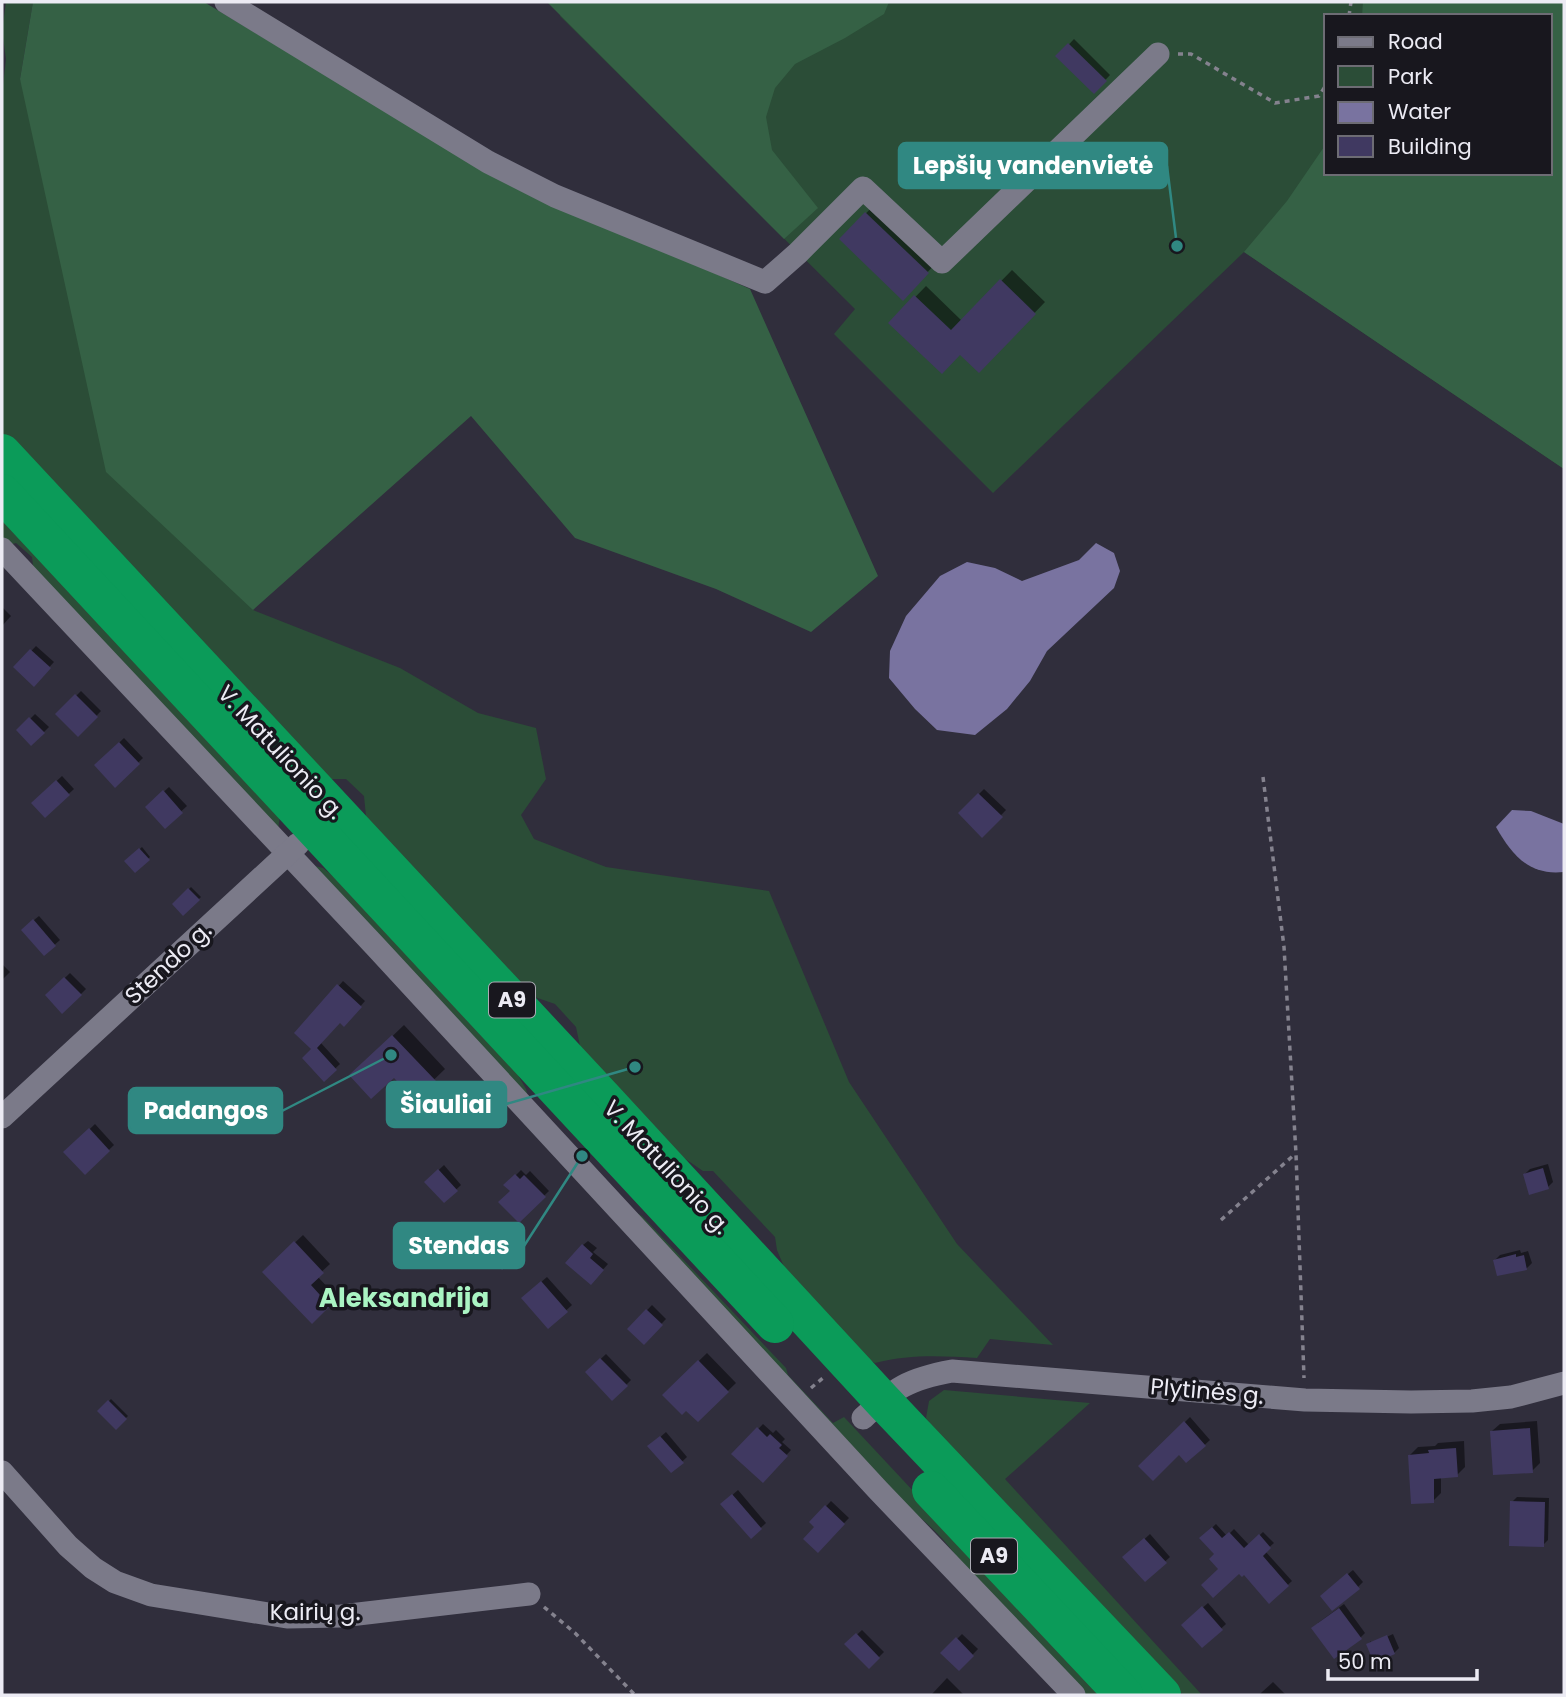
<svg xmlns="http://www.w3.org/2000/svg" width="1566" height="1697" viewBox="0 0 1566 1697" font-family="Poppins,sans-serif">
<rect width="100%" height="100%" fill="#302e3c"/>
<g fill="#2b4d37" fill-rule="evenodd">
<path d="M6,2H33L20,79L253,610L400,668L478,713L536,728L546,779L521,815L534,839L606,867L769,891L849,1082L957,1244L1053,1345L990,1339L977,1358C942,1356 910,1354 875,1363L866,1358L787,1274L777,1250L775,1237L713,1171H703L662,1143L583,1060L576,1027L555,1004L520,992L366,816L364,796L346,779H331L2,441V94L6,59L2,31Z"/>
<path d="M567,2H1564V469L1244,252L993,493L834,334L855,309L560,16ZM1326,16H1550V173H1326Z"/>
<polygon points="2,514 280,814 278,831 34,573 32,557 16,543 6,546 2,541"/>
<polygon points="315,866 323,868 344,885 508,1058 526,1089 531,1109"/>
<path d="M620,1203L642,1216L786,1368L788,1375L833,1423L844,1417L1030,1616L1101,1695H1082L963,1567C949,1542 926,1521 904,1505Z"/>
<polygon points="944,1390 1090,1403 1005,1479 1202,1695 1183,1695 938,1435 926,1418 929,1401"/>
</g>
<g fill="#356145">
<polygon points="33,2 204,2 486,171 750,289 878,576 811,632 716,589 575,538 471,416 253,610 106,472 20,79"/>
<polygon points="547,2 889,2 884,14 845,38 795,64 775,88 766,117 772,150 818,208 784,239"/>
<polygon points="1363,2 1564,2 1564,469 1244,252 1287,201 1326,144 1326,173 1550,173 1550,16 1362,16"/>
</g>
<g fill="#7973a0">
<polygon points="1096,543 1114,553 1120,571 1114,588 1047,651 1030,681 1007,709 975,735 937,730 915,709 889,678 890,651 906,616 940,576 967,562 995,568 1022,581 1079,560"/>
<path d="M1512,810L1531,811L1564,824V872C1529,876 1512,855 1496,827Z"/>
</g>
<g fill="#0007">
<polygon points="1074,39 1110,75 1094,92 1058,56"/>
<polygon points="877,202 938,261 903,298 841,239"/>
<polygon points="1012,270 1045,302 979,371 961,353 890,323 926,286 962,321"/>
<polygon points="2,607 11,616 2,626"/>
<polygon points="36,646 54,662 34,684 16,667"/>
<polygon points="81,691 101,711 78,735 58,714"/>
<polygon points="35,714 49,727 32,744 19,730"/>
<polygon points="124,738 143,758 115,785 96,765"/>
<polygon points="62,776 74,789 45,816 33,803"/>
<polygon points="169,787 187,806 165,826 147,807"/>
<polygon points="984,789 1006,810 982,835 960,813"/>
<polygon points="142,847 150,857 135,870 127,861"/>
<polygon points="191,887 201,897 183,914 174,904"/>
<polygon points="39,916 60,940 44,954 28,925"/>
<polygon points="2,964 10,972 2,980"/>
<polygon points="70,973 86,989 63,1012 47,995"/>
<polygon points="343,981 365,1001 344,1025 340,1021 321,1043 340,1064 324,1079 313,1049 297,1033"/>
<polygon points="404,1025 445,1069 415,1098 394,1075 352,1075"/>
<polygon points="95,1124 114,1145 85,1173 66,1152"/>
<polygon points="1548,1164 1553,1182 1548,1187 1525,1174 1530,1169"/>
<polygon points="444,1165 461,1185 444,1201 426,1182"/>
<polygon points="521,1170 526,1175 530,1171 549,1191 519,1220 512,1191 506,1185"/>
<polygon points="303,1235 330,1264 317,1276 337,1297 312,1321 264,1272"/>
<polygon points="588,1241 597,1248 593,1252 608,1264 591,1283 583,1245"/>
<polygon points="1520,1250 1521,1253 1528,1251 1532,1263 1527,1268 1495,1260 1500,1255"/>
<polygon points="547,1277 572,1305 548,1327 528,1293"/>
<polygon points="652,1305 666,1319 644,1342 629,1329"/>
<polygon points="707,1353 736,1383 698,1420 686,1409 664,1395"/>
<polygon points="606,1354 631,1380 612,1399 587,1372"/>
<polygon points="111,1399 128,1416 116,1427 99,1411"/>
<polygon points="1190,1417 1210,1440 1187,1461 1179,1453 1141,1466"/>
<polygon points="1537,1421 1540,1463 1532,1471 1492,1431 1500,1424"/>
<polygon points="763,1424 773,1433 776,1430 785,1439 782,1442 791,1450 762,1481 734,1454"/>
<polygon points="666,1432 687,1457 672,1471 650,1446"/>
<polygon points="1464,1441 1465,1467 1457,1475 1441,1476 1441,1493 1433,1501 1410,1455 1418,1447 1435,1446 1438,1443"/>
<polygon points="738,1490 766,1523 751,1537 722,1504"/>
<polygon points="1517,1497 1549,1498 1548,1540 1543,1545 1512,1502"/>
<polygon points="831,1501 849,1518 818,1550 816,1527 811,1522"/>
<polygon points="1216,1524 1227,1536 1234,1529 1249,1545 1263,1532 1274,1543 1265,1551 1292,1581 1269,1602 1244,1573 1221,1569 1216,1554 1201,1538"/>
<polygon points="1150,1534 1170,1557 1145,1580 1125,1557"/>
<polygon points="1353,1570 1363,1582 1358,1587 1327,1591"/>
<polygon points="1208,1603 1226,1624 1202,1646 1183,1625"/>
<polygon points="1344,1604 1365,1633 1360,1638 1318,1623"/>
<polygon points="862,1630 884,1652 869,1667 847,1644"/>
<polygon points="962,1634 978,1649 959,1669 943,1653"/>
<polygon points="1393,1634 1399,1648 1394,1653 1368,1645 1371,1641 1371,1644"/>
<polygon points="947,1678 964,1695 932,1694"/>
<polygon points="1273,1682 1286,1695 1259,1695 1262,1692"/>
</g>
<g fill="#403961">
<polygon points="1068,43 1107,81 1094,94 1055,56"/>
<polygon points="865,212 929,273 903,301 839,239"/>
<polygon points="1000,279 1036,314 979,373 960,355 942,374 888,323 914,295 951,330"/>
<polygon points="30,649 51,668 34,687 13,667"/>
<polygon points="75,694 98,717 78,737 55,714"/>
<polygon points="29,717 45,733 31,746 16,730"/>
<polygon points="119,742 140,764 115,788 94,765"/>
<polygon points="56,780 70,795 45,818 31,803"/>
<polygon points="163,790 183,813 165,829 145,807"/>
<polygon points="978,793 1003,817 982,838 958,813"/>
<polygon points="139,848 150,860 135,873 124,861"/>
<polygon points="188,888 200,900 183,916 172,904"/>
<polygon points="33,919 56,946 44,956 21,930"/>
<polygon points="64,977 82,995 62,1014 45,995"/>
<polygon points="337,984 362,1007 344,1027 340,1023 317,1048 337,1070 324,1082 302,1058 311,1049 294,1033"/>
<polygon points="392,1035 436,1081 415,1100 394,1078 371,1099 349,1075"/>
<polygon points="89,1128 110,1151 85,1175 63,1152"/>
<polygon points="1543,1168 1549,1189 1529,1195 1523,1174"/>
<polygon points="438,1169 458,1191 444,1203 424,1182"/>
<polygon points="515,1174 520,1179 524,1175 546,1197 519,1223 498,1202 510,1191 503,1185"/>
<polygon points="493,1228 517,1257 502,1270 478,1241"/>
<polygon points="294,1241 324,1273 311,1285 330,1306 312,1324 262,1272"/>
<polygon points="582,1244 593,1254 590,1258 604,1270 591,1285 565,1263"/>
<polygon points="1516,1254 1516,1257 1524,1255 1527,1270 1497,1276 1493,1260"/>
<polygon points="541,1281 568,1312 548,1329 521,1298"/>
<polygon points="646,1309 663,1325 644,1345 627,1329"/>
<polygon points="600,1358 628,1386 612,1401 585,1372"/>
<polygon points="698,1360 729,1392 698,1422 686,1411 682,1415 662,1395"/>
<polygon points="108,1400 127,1419 116,1430 97,1411"/>
<polygon points="1184,1421 1206,1446 1186,1463 1179,1455 1153,1481 1138,1466"/>
<polygon points="757,1427 767,1437 770,1434 782,1445 779,1448 788,1456 763,1483 731,1454"/>
<polygon points="1530,1428 1533,1473 1493,1475 1490,1431"/>
<polygon points="660,1436 684,1463 671,1473 647,1446"/>
<polygon points="1456,1448 1458,1477 1434,1479 1434,1503 1411,1504 1408,1455 1429,1453 1428,1450"/>
<polygon points="732,1494 762,1529 751,1539 720,1504"/>
<polygon points="1510,1501 1545,1502 1544,1547 1509,1546"/>
<polygon points="825,1505 845,1524 818,1553 803,1539 814,1527 809,1522"/>
<polygon points="1212,1527 1222,1538 1229,1532 1244,1548 1259,1534 1271,1548 1263,1556 1289,1586 1269,1604 1244,1575 1242,1577 1239,1574 1213,1598 1201,1585 1218,1569 1209,1559 1214,1554 1199,1538"/>
<polygon points="1144,1538 1167,1563 1145,1582 1122,1557"/>
<polygon points="1347,1573 1360,1589 1332,1611 1320,1596"/>
<polygon points="1202,1606 1223,1630 1202,1648 1181,1625"/>
<polygon points="1339,1608 1362,1639 1334,1659 1311,1628"/>
<polygon points="856,1633 880,1658 869,1669 844,1644"/>
<polygon points="1387,1635 1395,1654 1374,1663 1366,1644"/>
<polygon points="956,1637 974,1656 959,1671 940,1653"/>
</g>
<g fill="none" stroke-linecap="round" stroke-linejoin="round">
<g stroke="#84828e" stroke-width="3.5" stroke-dasharray="5 5" stroke-linecap="butt">
<polyline points="1349,16 1351,2"/>
<polyline points="1178,54 1191,54 1275,103 1319,96 1326,85"/>
<polyline points="1263,777 1284,947 1296,1154 1304,1378"/>
<polyline points="1221,1220 1295,1154"/>
<polyline points="811,1388 824,1377"/>
<polyline points="544,1607 575,1633 635,1695"/>
</g>
<g stroke="#7b7a89" stroke-width="23">
<polyline points="226,2 488,162 555,196 765,282 798,253 863,188 942,262 1158,54"/>
<polyline points="2,549 375,946 878,1490 1074,1695"/>
<polyline points="2,1117 298,844"/>
<path d="M863,1418C895,1388 908,1379 952,1371L1305,1400L1411,1402L1472,1401L1511,1397L1564,1383"/>
<polyline points="2,1472 68,1546 93,1568 115,1582 151,1595 287,1617 341,1616 529,1594"/>
</g>
<g stroke="#0b9b59" stroke-width="38">
<polyline points="2,453 606,1101 882,1400 1162,1695"/>
<polyline points="2,493 775,1324"/>
<polyline points="931,1490 1124,1695"/>
</g>
</g>
<g text-anchor="middle" stroke-width="7" stroke-linejoin="round" paint-order="stroke">
<g fill="#18171e" stroke="#acabb4" stroke-width="2">
<rect x="489" y="982.5" width="46" height="35" rx="5"/>
<rect x="971" y="1538.5" width="46" height="35" rx="5"/>
</g>
<g font-size="21" font-weight="bold" fill="#ecebf4">
<text x="512" y="1007">A9</text>
<text x="994" y="1563">A9</text>
</g>
<g font-size="23" fill="#ecebf4" stroke="#18171e">
<text transform="translate(281 752) rotate(47)" y="8">V. Matulionio g.</text>
<text transform="translate(168 963) rotate(-43)" y="8">Stendo g.</text>
<text transform="translate(667 1167) rotate(47)" y="8">V. Matulionio g.</text>
<text transform="translate(1207 1391) rotate(5)" y="8">Plytinės g.</text>
<text x="315" y="1620">Kairių g.</text>
</g>
<g font-size="26" font-weight="bold" fill="#aaf4c3" stroke="#18171e">
<text x="404" y="1307">Aleksandrija</text>
</g>
</g>
<path fill="none" stroke="#308882" stroke-width="2.5" d="M1177 246L1167 166M635 1067L506 1104M391 1055L282 1111M582 1156L524 1246"/>
<g fill="#308882" stroke="#18171e" stroke-width="2.5">
<circle cx="1177" cy="246" r="7"/>
<circle cx="635" cy="1067" r="7"/>
<circle cx="391" cy="1055" r="7"/>
<circle cx="582" cy="1156" r="7"/>
</g>
<g fill="#308882" stroke="#308882" stroke-width="2.5">
<rect x="899" y="143" width="268" height="45" rx="7"/>
<rect x="387" y="1082" width="119" height="45" rx="7"/>
<rect x="129" y="1088" width="153" height="45" rx="7"/>
<rect x="394" y="1223" width="130" height="45" rx="7"/>
</g>
<g font-size="24" text-anchor="middle" font-weight="bold" fill="#fff">
<text x="1033" y="174">Lepšių vandenvietė</text>
<text x="446" y="1113">Šiauliai</text>
<text x="206" y="1119">Padangos</text>
<text x="459" y="1254">Stendas</text>
</g>
<rect width="1566" height="1697" fill="none" stroke="#ecebf4" stroke-width="7"/>
<rect x="1324" y="14" width="228" height="161" fill="#18171e" stroke="#6d6c74" stroke-width="2"/>
<rect x="1338" y="37" width="35" height="10" fill="#7b7a89" stroke="#6d6c74" stroke-width="2"/>
<text x="1388" y="49" font-size="21" fill="#ecebf4">Road</text>
<rect x="1338" y="66" width="35" height="21" fill="#2b4d37" stroke="#6d6c74" stroke-width="2"/>
<text x="1388" y="84" font-size="21" fill="#ecebf4">Park</text>
<rect x="1338" y="102" width="35" height="21" fill="#7973a0" stroke="#6d6c74" stroke-width="2"/>
<text x="1388" y="119" font-size="21" fill="#ecebf4">Water</text>
<rect x="1338" y="136" width="35" height="21" fill="#403961" stroke="#6d6c74" stroke-width="2"/>
<text x="1388" y="154" font-size="21" fill="#ecebf4">Building</text>
<path d="M1328 1669v10h149v-10" fill="none" stroke="#ecebf4" stroke-width="3.5"/>
<text x="1338" y="1669" font-size="21" fill="#ecebf4" stroke="#18171e" stroke-width="5" paint-order="stroke">50 m</text>
</svg>
